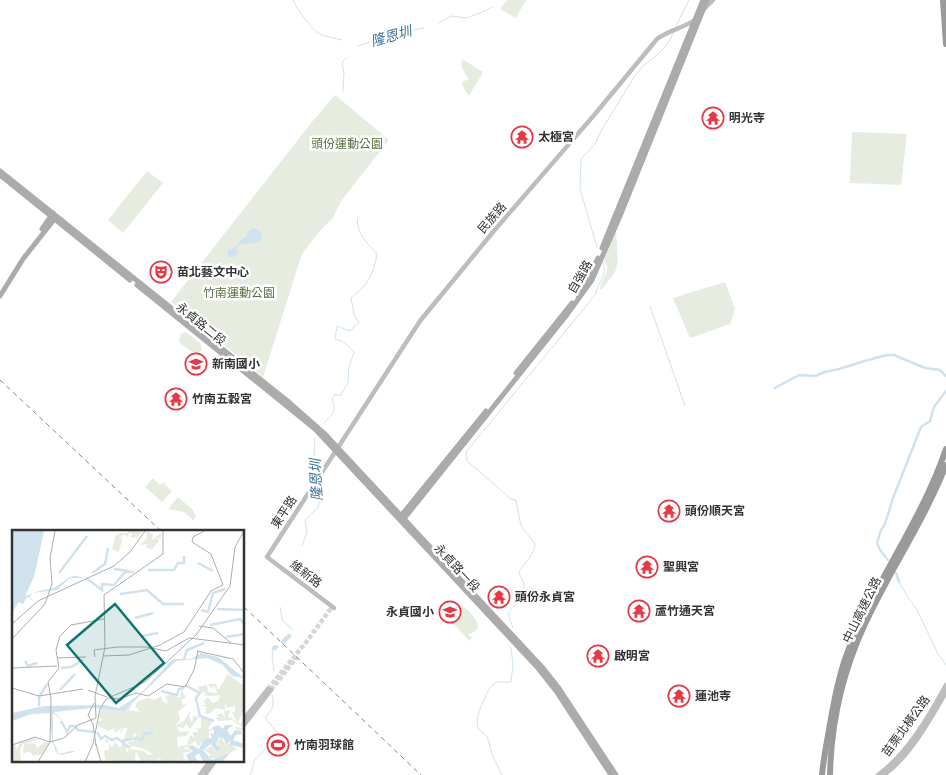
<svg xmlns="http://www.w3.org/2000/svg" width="946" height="775" viewBox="0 0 946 775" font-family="Helvetica,'Noto Sans TC',sans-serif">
<rect width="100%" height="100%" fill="#fff"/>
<g fill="#e6ecdf">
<polygon points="507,0 526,0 516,18 500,9"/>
<path d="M462,59L483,72L469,96L464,89L462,82L469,79C464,71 460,69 462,59Z"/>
<polygon points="335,95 389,140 341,201 333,218 319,232 302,254 263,377 171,302 311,123"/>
<polygon points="852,132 907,134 901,185 850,183"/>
<polygon points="147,171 163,183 123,233 108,220"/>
<path d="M616,231L618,263L614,274L601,290L600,289C600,282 607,276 607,268C607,265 605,263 604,260Z"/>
<polygon points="725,282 735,309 730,324 690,338 673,298"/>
<path d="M186,332L201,344C204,364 185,347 179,342L180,334Z"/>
<polygon points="153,478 160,485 163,482 172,491 162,502 145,487"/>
<polygon points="177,498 179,498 193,510 196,517 193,520 184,512 168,509"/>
<path d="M458,605C466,606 479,620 478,628L474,632L468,634L472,638L469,641L443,611L445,608L449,613L453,607Z"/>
</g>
<path fill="#cfe2ee" d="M253,228L257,229L262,234L261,240C256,244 247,244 241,244L236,249L238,252C237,256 234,258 229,257L227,253L228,250L232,249L234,247H236L238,245L240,240L246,237L248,231Z"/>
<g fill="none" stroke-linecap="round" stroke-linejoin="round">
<g stroke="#cfe2ee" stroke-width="1">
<path d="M293,0C297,9 310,27 318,33C325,37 334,38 342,40"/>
<polyline points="439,23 451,16 467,18 487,10 492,7"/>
<polyline points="676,26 689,0"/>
<polyline points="358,46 379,39 386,35 424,28"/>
<polyline points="343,91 344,72 342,64 343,61 347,57"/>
<polyline points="597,247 580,189 581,159 595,144 601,131 634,77 644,65 655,57 665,47 669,41 674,32"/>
<polyline points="650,306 685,406"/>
<path d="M324,423C333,414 337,412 332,399L335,394L340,396L348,383L349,367L354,352C348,345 344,341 335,339L337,326L350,331L359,322L354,315L351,298C355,294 359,291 363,287C371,279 375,266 377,254C369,245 354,231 358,217"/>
<polyline points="314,480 313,472 315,438"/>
<polyline points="302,546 307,532 305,520 318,507 320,499 315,486"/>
<polyline points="899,582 909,599 916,608 938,654 946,665"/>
<polyline points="280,607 282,620 292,629"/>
<path d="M513,628L508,613C514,607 525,593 524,584C523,580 520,576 519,572C524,563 535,554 535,544L521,526L516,500L511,499L467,461L466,452L596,294C598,280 608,277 603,262"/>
<polyline points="273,650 272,656 274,671"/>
<path d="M272,743L279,734L265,718C272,709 275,707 272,695"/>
<polyline points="250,775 252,771 254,761 268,746"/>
<path d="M502,775L493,757L487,736L478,729C478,726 477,723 477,720C478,712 488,687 495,683C500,680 506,683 511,682L513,664L511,648"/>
</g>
<g stroke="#cfe2ee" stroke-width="2.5">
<polyline points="775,388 799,375 815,376 825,372 839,369 868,360 887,355 894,355 925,368 940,370 946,376"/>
<polyline points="888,560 880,550 877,543 881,530 885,524 893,498 921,427 930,421 934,407 946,391"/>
<polyline points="896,573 899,582"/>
</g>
<g stroke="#cfe2ee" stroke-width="4.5">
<polyline points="283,642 289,636"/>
<polyline points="274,648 276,647"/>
</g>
<g stroke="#d6d6d6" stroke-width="4.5" stroke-dasharray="4.5 2" stroke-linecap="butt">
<polyline points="268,689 307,641 332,607"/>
<polyline points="271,690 297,657"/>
</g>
<g stroke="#bdbdbd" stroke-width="4.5">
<polyline points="703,10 713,0"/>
<path d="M334,608L267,557L420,321L493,232L595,114L657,39C669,30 683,28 695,20"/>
<polyline points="244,719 268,689"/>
<polyline points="244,725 271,690"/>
<polyline points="200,775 210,761"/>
<polyline points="205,775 215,761"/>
<path d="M878,775C907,754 929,716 946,685"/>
<path d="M884,775C909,757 931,719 946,692"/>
</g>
<g stroke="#ababab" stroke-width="5">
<polyline points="0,171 290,403 324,433 543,668 558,687 616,775"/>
<polyline points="0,175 130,280"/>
<polyline points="42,229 53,213"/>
<polyline points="602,248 703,0"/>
<polyline points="137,285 315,429 537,667 556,691 611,775"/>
<polyline points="578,295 586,282 598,258"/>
<polyline points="0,296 23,259 56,217"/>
<polyline points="516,373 572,303"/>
<polyline points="400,517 486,411"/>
<polyline points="403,520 566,316 592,280 620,216 707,0"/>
</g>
<g stroke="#9a9a9a" stroke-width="6">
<polyline points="943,0 946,44"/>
<path d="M822,775C823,763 825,752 827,741C833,707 838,673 852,641C880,575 923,517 946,449"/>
<path d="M830,775C831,723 843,671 865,624C890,570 924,521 946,465"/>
</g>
<g stroke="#888" stroke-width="1" stroke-dasharray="5 4" stroke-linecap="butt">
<polyline points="0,380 161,531"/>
<polyline points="244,607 421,775"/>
</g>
</g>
<defs>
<g id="temple-ring" transform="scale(1.125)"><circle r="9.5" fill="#fff" stroke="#e63946" stroke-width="1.5"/><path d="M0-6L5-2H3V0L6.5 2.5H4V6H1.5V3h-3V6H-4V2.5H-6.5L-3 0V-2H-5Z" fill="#e63946"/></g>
<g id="theatre-ring" transform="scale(1.125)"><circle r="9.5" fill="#fff" stroke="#e63946" stroke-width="1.5"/><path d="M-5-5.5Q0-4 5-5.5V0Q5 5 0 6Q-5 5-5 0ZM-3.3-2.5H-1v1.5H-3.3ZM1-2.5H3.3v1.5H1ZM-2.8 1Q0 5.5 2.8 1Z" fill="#e63946"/></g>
<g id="school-ring" transform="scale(1.125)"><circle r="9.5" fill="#fff" stroke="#e63946" stroke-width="1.5"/><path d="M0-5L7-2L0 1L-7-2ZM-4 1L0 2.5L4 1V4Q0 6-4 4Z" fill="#e63946"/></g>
<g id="stadium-ring" transform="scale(1.125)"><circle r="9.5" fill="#fff" stroke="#e63946" stroke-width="1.5"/><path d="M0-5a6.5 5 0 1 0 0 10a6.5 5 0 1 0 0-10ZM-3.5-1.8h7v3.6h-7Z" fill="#e63946"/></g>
</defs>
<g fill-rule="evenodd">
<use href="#temple-ring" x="713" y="118"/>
<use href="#temple-ring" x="522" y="137"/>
<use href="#theatre-ring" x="161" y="272"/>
<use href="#school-ring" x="196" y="364"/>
<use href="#temple-ring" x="176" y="399"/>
<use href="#temple-ring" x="669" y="511"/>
<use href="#temple-ring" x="647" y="567"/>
<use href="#temple-ring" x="499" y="597"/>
<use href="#temple-ring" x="639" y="611"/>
<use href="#school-ring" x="450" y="612"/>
<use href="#temple-ring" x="598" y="656"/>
<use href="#temple-ring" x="679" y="696"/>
<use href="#stadium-ring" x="278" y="745"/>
</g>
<g text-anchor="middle" stroke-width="5" stroke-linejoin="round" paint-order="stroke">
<g font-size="12" font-weight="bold" fill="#333" stroke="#fff" text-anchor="start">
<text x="729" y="122">明光寺</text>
<text x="538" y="141">太極宮</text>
<text x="177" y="276">苗北藝文中心</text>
<text x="212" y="368">新南國小</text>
<text x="192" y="403">竹南五穀宮</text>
<text x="685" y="515">頭份順天宮</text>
<text x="663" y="571">聖興宮</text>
<text x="515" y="601">頭份永貞宮</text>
<text x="655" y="615">蘆竹通天宮</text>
<text x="434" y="616" text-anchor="end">永貞國小</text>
<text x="614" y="660">啟明宮</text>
<text x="695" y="700">蓮池寺</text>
<text x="294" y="749">竹南羽球館</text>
</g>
<g font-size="12" fill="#56703f" stroke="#fff">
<text x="347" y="148">頭份運動公園</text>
<text x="239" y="297">竹南運動公園</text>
</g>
<g font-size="12" fill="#333" stroke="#fff">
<text transform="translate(492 218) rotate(-49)" y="4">民族路</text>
<text transform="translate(580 277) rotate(-60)" y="4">自強路</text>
<text transform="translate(201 324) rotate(39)" y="4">永貞路二段</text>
<text transform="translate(284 512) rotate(-57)" y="4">東平路</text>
<text transform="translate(457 568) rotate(47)" y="4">永貞路一段</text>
<text transform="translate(306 574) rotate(38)" y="4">維新路</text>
<text transform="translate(862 610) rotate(-64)" y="4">中山高速公路</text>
<text transform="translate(906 726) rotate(-54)" y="4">苗栗北橫公路</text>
</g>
<g font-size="14" font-style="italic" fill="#3f7597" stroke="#fff">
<text transform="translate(391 36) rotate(-16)" y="5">隆恩圳</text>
<text transform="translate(316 480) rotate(-93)" y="5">隆恩圳</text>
</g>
</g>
<g transform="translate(12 530)">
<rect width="232" height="232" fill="#fff"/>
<path d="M116,1H131L124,8L126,4L122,8L118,6L121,4L117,3L116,7L111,4L110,8L106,4L110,10L108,18L106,22L100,19L104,5L107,3H116ZM134,1L141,4L140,10L149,3V9L144,8L147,11L140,19L133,17L136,14L128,15L135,8ZM216,144L232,156V180L226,192L229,194L230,189L232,204L230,200H224V197L232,198L220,190L206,191L204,188L208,186H203L210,183L213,188L212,181L219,180L216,186L225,192L220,182H223V176L215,178L213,173V180L204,178L197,184L193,183L194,177L189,175H193L192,171L196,167L200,173L206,171L208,165L199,166L191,165L195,163L189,162L185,157L195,155L196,162L205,163L203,156L199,158L196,154H204L206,160ZM169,160L174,167L169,170L171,175L176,173L166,182L168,190L162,197L172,191L179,179L177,186L180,193L181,186L187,187L178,199L174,193L172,198L165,197L167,202L178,201L174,206L165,207L166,217L175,215L178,205L183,208L180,203L187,201L184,198L189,199V187L201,190L196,199L201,200L197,201V209H192L186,217L184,211L172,218L180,221L171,223L172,229L178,230L149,232V229L144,228L147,230L144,232H129L124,221L123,229L126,232L93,230L92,221L97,220V213L92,211L95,209L100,218L103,212L108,218L111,212L114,214V224L117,219L132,221L136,225L141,224L130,218L118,216L115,212L122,211L124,205L122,202L120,209L112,210L115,198H111L108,205L109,198L104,203L101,198L97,201L86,196V191L91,190L87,188L89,179L97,177L110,181L121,174L117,180L128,182L123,176L126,171L136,168L143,170L149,166L151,172L156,173L153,166L160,164L168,168ZM209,207L214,216L217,213L225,219L208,229L198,228V224L192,220L200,216L203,222L209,218L205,213ZM22,208L27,209L13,214L23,213L25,218L33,212L37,213L29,225H21L27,229L21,226L18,222L11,223L12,213L8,219L9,232H0V216L4,214V220L8,213Z" fill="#e6ecdf"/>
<path d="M0,1H32L22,47L13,66L27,61L42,58L58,47L61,46H64L70,47L71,48H58L45,60L21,63L17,67L23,72L15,67L11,74L7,72L0,82ZM189,123L206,127L232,148L220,146L211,135L195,128L164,131L112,181L80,178L42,182L51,191L41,183V210L47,224L59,221H62V232V222L49,225L46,224L43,219L40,210L38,183L20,184L0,191V183L32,176L93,175L107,178L128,164L161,129H179ZM206,195L211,199L213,195H221L215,200L219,206L223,200L229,201L230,204L224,205L221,210L232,214V218L218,215V211L214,215L212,209L207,207L204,214L209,218L204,222L199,214L191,220L200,230L218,223L210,232H191L187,223L183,226L186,232H178L174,225L181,221L175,217L180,215L187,219L192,209L200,208L198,203L202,204V200L199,198Z" fill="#cfe2ee"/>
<path fill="none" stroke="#cfe2ee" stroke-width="2.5" d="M186,33L201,41M102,39L117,41M136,40H162L166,33H172V26M47,43L75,6M80,43L93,34L96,18M74,48L90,60V54L102,55L113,42H122M108,64L135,60L151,74H172M205,79L233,80M189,80L196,82L201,63L213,59M123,88L141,83M198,95L228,89L233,94M130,106L146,103M214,107L233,104M172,129L175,120L192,113M13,131L16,136L25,133M49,138L59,137L71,130M173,155L188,163L184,168L188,186L202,191M48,160L63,144M149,161L165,165L167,159L172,158M27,176V167L35,154M49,191L55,202L58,196H63L66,200L82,202M85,202L89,209L93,206L100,210L105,208L118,218M110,211L125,208L130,210L133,203H141"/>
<path fill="none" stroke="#adadad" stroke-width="1" d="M0,94L26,71L102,36L118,22L133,1M187,96L201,98L219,113M0,109L33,74L40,54L38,28L43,1M185,121L221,129L233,144M91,126L117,125L148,115L172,102L199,61L211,55L199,24L180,12L181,7L192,1M83,127L82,120L105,117H135L154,121L177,108L233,115M45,128L74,127M0,138L45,136M0,158L27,166L71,159M76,160L95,167M97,168L107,169L124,163L136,166L155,154L173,157L182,140L186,121M82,173L76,185L81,194L84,216M84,214L89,232M0,215L23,207L38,212L52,208L66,195L84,188L83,166L93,117L92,65L151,24V1M26,232L38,212L39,169L36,152L47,138L44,120L48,106L59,95L92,89M73,232L81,214L88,179L94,169L133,152L184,105L218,56L223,17L232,1"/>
<path fill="#0f766e" fill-opacity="0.15" stroke="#0f766e" stroke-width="2.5" d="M103,74L152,133L104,173L55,115Z"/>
<rect width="232" height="232" fill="none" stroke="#333" stroke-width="2.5"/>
</g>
</svg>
